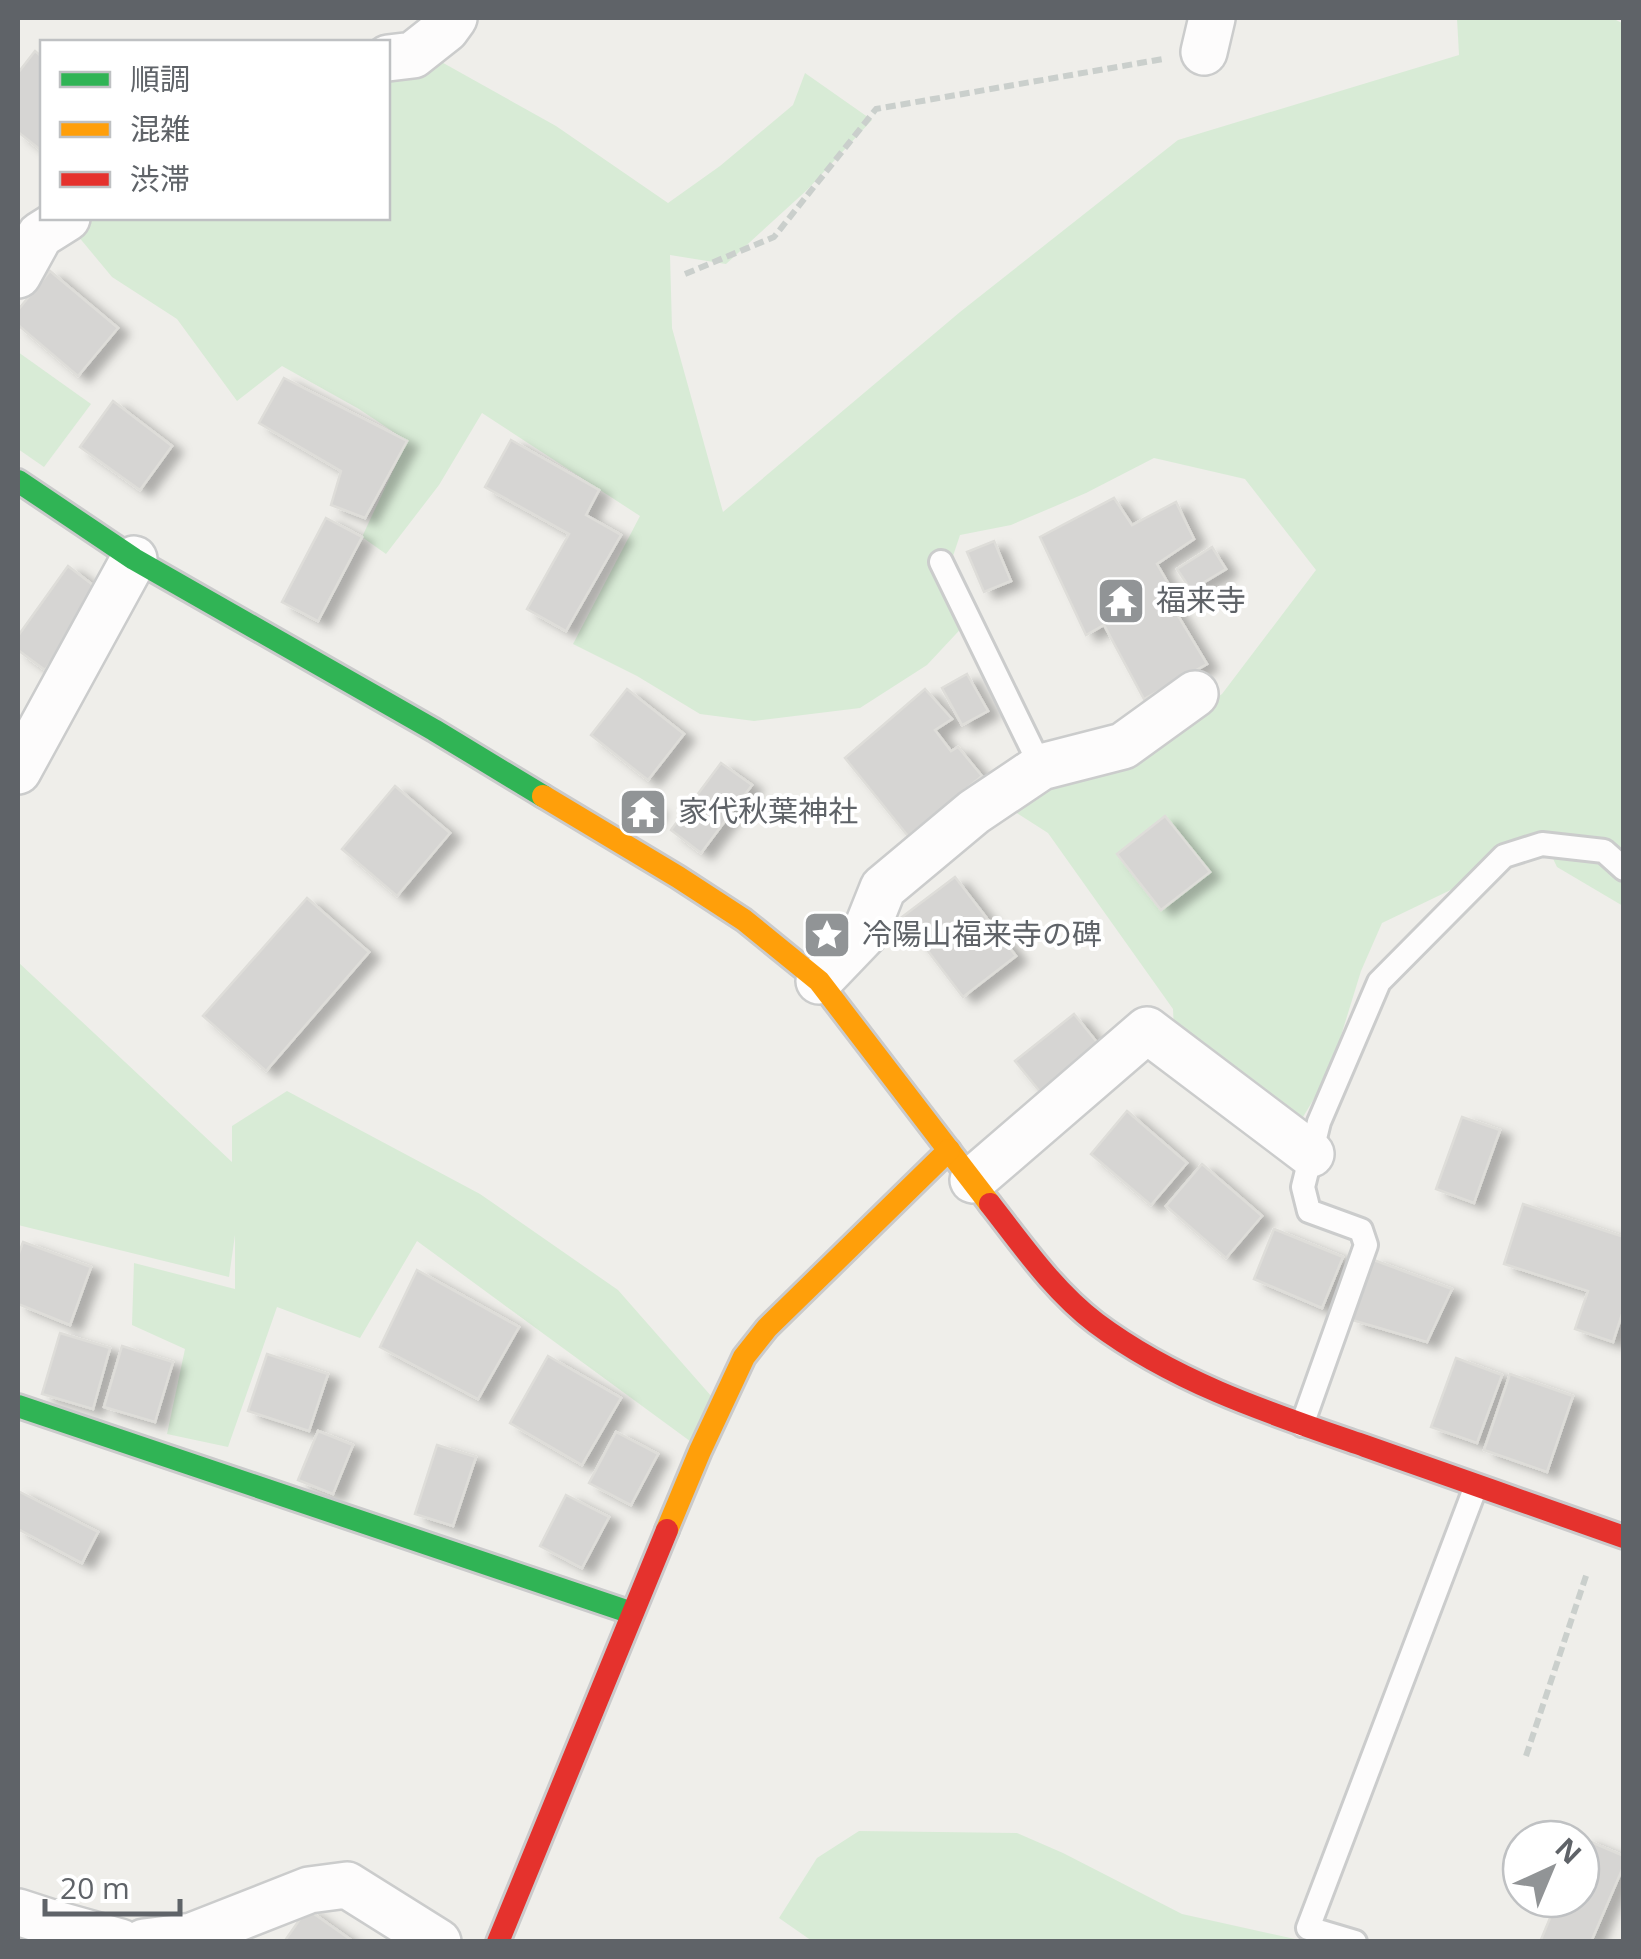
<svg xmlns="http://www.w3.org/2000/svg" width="1641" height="1959" viewBox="0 0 1641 1959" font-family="'Open Sans','Noto Sans JP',sans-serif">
<defs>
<filter id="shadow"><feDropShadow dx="11" dy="6" stdDeviation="5" flood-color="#0004"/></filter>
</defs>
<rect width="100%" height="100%" fill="#efeeea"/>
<g fill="#d8ebd6">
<polygon points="1457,18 1612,18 1624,24 1623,906 1557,867 1546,844 1382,923 1361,971 1340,1039 1318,1092 1297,1127 1174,1031 1173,1009 1048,833 1012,810 1046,780 1130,754 1222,694 1316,570 1245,479 1154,458 1086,493 1011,525 960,535 953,556 964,585 969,620 927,665 860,708 754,721 700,714 637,676 573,644 640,516 482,413 439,485 386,554 362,537 407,441 359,409 282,366 237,401 177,319 112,277 68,224 79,218 388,218 388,56 420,50 556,126 668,203 720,166 793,105 805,73 872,120 807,190 726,264 670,255 672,328 723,512 960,312 1178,140 1459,55"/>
<polygon points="18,352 91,404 44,467 18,449"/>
<polygon points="18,962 232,1162 232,1126 287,1091 480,1194 618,1290 712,1397 694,1444 417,1241 360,1338 277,1307 228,1447 167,1434 185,1349 132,1325 134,1263 235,1289 235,1235 229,1277 18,1225"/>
<polygon points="859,1831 1017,1833 1063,1853 1182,1914 1304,1941 812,1941 779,1918 817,1858"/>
</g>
<g fill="#d6d5d3" stroke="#deddd9" stroke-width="2.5" filter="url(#shadow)">
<polygon points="35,51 42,57 42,151 18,132 18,73"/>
<polygon points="50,271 118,328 78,376 18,325 18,310"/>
<polygon points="284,378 407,441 365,518 331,505 341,471 259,423"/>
<polygon points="113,401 172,446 140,490 80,447"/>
<polygon points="511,440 599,490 586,515 621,535 566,631 527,609 569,534 485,487"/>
<polygon points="1114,498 1132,525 1176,502 1194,539 1157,564 1176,597 1171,604 1207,664 1144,699 1104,625 1086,635 1040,537"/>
<polygon points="326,518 362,537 318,621 282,602"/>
<polygon points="994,541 1011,581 984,592 967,552"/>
<polygon points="1212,547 1226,569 1191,590 1177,569"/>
<polygon points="68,566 102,592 45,670 18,650 18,636"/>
<polygon points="967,674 988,711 962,725 942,688"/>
<polygon points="627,689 684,734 648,780 591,735"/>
<polygon points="925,689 952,719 935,730 951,751 958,747 982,776 908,836 845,758"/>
<polygon points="721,763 752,785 701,853 671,830"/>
<polygon points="395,786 450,833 397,896 342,849"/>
<polygon points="641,799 656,809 645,825 630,814"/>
<polygon points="1165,816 1210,872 1161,910 1117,854"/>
<polygon points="955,877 1016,956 963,997 902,917"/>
<polygon points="307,898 369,952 266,1071 203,1016"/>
<polygon points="1074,1014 1100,1046 1041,1093 1015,1061"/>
<polygon points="1127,1111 1187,1163 1151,1205 1091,1154"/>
<polygon points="1462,1117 1500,1130 1474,1203 1436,1189"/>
<polygon points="1202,1164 1262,1216 1226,1258 1166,1206"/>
<polygon points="1523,1204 1624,1237 1624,1308 1613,1342 1575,1329 1588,1291 1504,1264"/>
<polygon points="1274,1229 1343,1257 1322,1308 1254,1279"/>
<polygon points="23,1242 91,1267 70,1325 18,1304 18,1256"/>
<polygon points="1371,1259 1452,1289 1427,1342 1352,1320"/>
<polygon points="417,1270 519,1327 478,1399 380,1347"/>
<polygon points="60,1333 110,1348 93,1409 42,1394"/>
<polygon points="122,1346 173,1362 155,1422 104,1407"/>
<polygon points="267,1354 328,1374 309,1431 248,1411"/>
<polygon points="548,1356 621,1398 582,1465 510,1423"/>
<polygon points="1456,1358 1502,1375 1477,1443 1431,1427"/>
<polygon points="1510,1374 1573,1396 1547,1472 1484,1450"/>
<polygon points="318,1431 353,1445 333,1494 298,1480"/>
<polygon points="616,1432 658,1454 631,1505 589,1483"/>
<polygon points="437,1445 476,1457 453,1526 415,1514"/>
<polygon points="18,1491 98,1532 82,1563 18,1529"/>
<polygon points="566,1495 609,1517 582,1568 540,1546"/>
<polygon points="1584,1839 1624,1856 1624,1865 1591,1942 1540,1942 1558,1899 1581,1899 1581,1845"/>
<polygon points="307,1909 354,1942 284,1942"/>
</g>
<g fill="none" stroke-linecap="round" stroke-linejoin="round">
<g stroke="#cbcccc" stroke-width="28">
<g id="lane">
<polyline points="941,562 1041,767"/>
<polyline points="1302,1425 1366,1245 1361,1230 1309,1211 1303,1187 1319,1122 1379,982 1504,856 1542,844 1604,851 1624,869"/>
<polyline points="1355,1942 1308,1928 1476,1486"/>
</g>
</g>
<g stroke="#cbcccc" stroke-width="50">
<g id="street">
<polyline points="1204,52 1212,18"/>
<polyline points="388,58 413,55 446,29 454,18"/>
<polyline points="18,275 40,235 67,218"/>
<polyline points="18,771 134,559"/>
<polyline points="819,981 865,933 883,888 974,812 1041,767 1123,746 1195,694"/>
<polyline points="973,1180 1147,1030 1311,1154"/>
<polyline points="18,1912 52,1923 120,1942"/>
<polyline points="144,1942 192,1936 309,1890 347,1885 438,1942"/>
</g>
</g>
<g stroke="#cacacb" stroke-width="28">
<g id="fast">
<polyline points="18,481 134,559 434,730 543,796"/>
<polyline points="18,1406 632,1613"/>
</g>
</g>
<g stroke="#cacacb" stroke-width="28">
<g id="slow">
<polyline points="543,796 678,877 744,920 819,981 990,1204"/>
<polyline points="667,1530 700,1451 744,1357 767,1328 949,1150"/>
</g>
</g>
<g stroke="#cacacb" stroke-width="28">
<g id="jam">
<path d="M990,1204C1023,1246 1053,1290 1096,1323C1176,1383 1272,1414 1365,1446C1451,1476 1538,1507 1624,1537"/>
<polyline points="498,1942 667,1530"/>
</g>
</g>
<g stroke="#cacfcc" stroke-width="6" stroke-dasharray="10 5" stroke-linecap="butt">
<polyline points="685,274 774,237 876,109 1163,59"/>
<polyline points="1526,1756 1587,1573"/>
</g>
<use href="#lane" stroke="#fdfcfc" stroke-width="22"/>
<use href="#street" stroke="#fdfcfc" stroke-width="45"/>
<use href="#fast" stroke="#30b455" stroke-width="22"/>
<use href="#slow" stroke="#ff9f0a" stroke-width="22"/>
<use href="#jam" stroke="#e5322d" stroke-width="22"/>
</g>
<defs>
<g id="temple-square" transform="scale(2.5)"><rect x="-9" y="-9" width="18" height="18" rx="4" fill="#919496" stroke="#fff"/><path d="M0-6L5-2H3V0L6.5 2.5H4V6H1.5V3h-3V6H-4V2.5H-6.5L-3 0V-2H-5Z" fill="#fff"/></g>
<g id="sight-square" transform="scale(2.5)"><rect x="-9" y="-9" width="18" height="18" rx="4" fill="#919496" stroke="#fff"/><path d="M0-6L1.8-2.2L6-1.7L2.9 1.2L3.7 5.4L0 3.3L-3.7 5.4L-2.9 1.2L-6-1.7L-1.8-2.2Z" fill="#fff"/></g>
</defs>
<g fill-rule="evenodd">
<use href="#temple-square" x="1121" y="601"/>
<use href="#temple-square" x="643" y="812"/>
<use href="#sight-square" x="827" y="935"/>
</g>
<g text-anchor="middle" stroke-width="8" stroke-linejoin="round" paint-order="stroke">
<g font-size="30" fill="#5f6368" stroke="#fff" text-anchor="start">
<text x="1156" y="611">福来寺</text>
<text x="678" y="822">家代秋葉神社</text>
<text x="862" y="945">冷陽山福来寺の碑</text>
</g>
</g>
<rect width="1641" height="1959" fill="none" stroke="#5f6368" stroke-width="40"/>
<rect x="40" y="40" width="350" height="180" fill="#ffffff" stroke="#bfc1c3" stroke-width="2.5"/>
<rect x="60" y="72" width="50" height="15" fill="#30b455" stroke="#bfc1c3" stroke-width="2.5"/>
<text x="130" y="90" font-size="30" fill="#5f6368">順調</text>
<rect x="60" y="122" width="50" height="15" fill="#ff9f0a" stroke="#bfc1c3" stroke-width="2.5"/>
<text x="130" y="140" font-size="30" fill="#5f6368">混雑</text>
<rect x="60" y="172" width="50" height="15" fill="#e5322d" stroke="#bfc1c3" stroke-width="2.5"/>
<text x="130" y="190" font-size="30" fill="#5f6368">渋滞</text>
<g transform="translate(1551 1869) rotate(44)"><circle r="48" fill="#ffffff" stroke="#bfc1c3" stroke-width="2.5"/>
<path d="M0-8L18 38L0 25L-18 38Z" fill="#919496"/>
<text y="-15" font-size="28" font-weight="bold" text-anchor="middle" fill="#5f6368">N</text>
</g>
<path d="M45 1899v15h135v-15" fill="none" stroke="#5f6368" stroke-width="5"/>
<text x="60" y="1899" font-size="30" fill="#5f6368" stroke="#ffffff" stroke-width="8" paint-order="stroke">20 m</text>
</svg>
